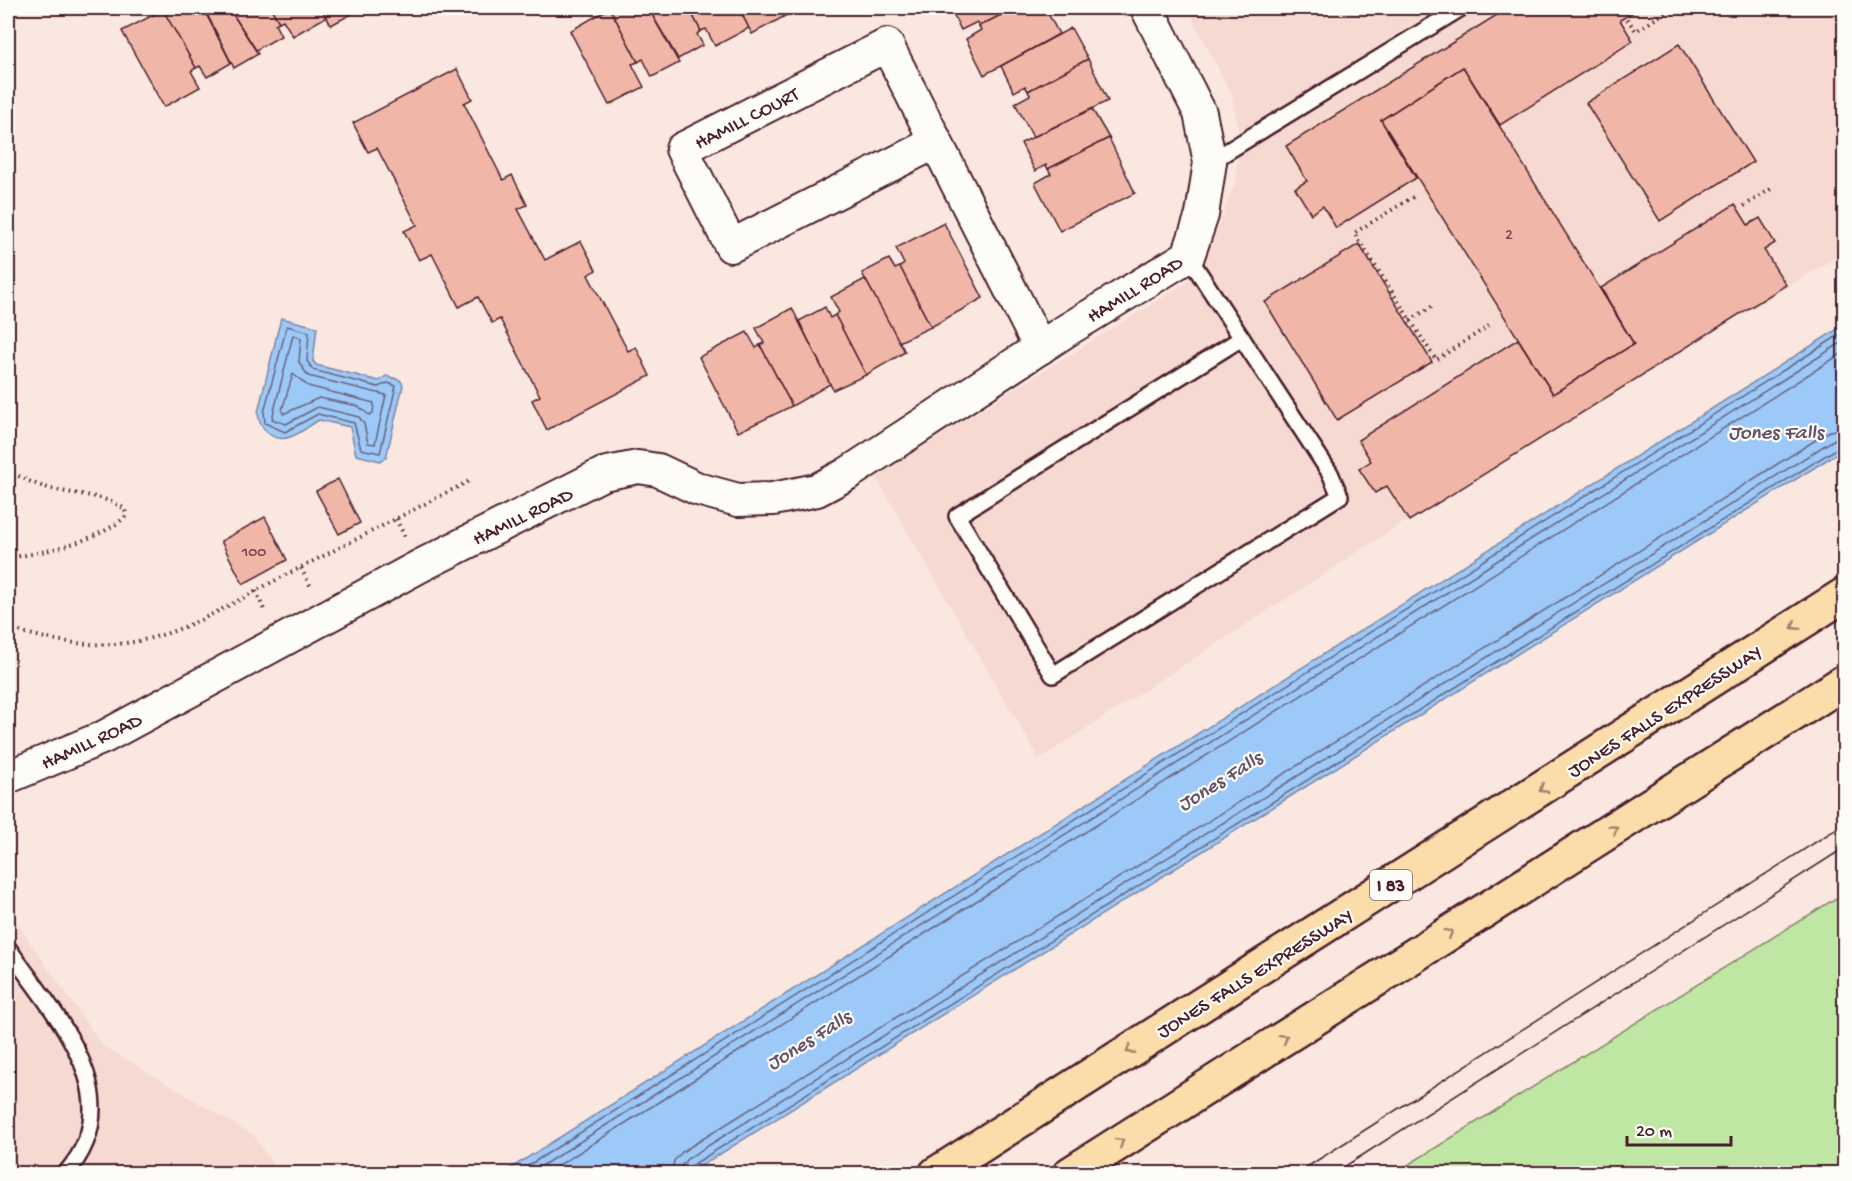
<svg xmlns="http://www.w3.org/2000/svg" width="1852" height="1181" viewBox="0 0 1852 1181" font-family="'Gochi Hand',sans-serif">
<rect width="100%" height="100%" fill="#f9e7e0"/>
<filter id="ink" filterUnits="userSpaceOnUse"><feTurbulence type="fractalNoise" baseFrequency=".0167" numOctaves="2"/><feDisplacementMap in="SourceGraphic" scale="12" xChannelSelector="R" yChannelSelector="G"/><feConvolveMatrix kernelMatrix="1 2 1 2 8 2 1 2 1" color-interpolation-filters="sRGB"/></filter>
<g filter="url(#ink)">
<g fill="#f6d9d0">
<polygon points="1187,8 1844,8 1844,252 1393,529 1039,759 875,475 1188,282 1216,233 1237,177 1238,126 1231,93"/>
<polygon points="8,911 102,1045 254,1136 278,1173 8,1173"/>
</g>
<polygon fill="#bfe7a3" stroke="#848367" stroke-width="1.5" points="1844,893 1844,1173 1395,1173"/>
<g fill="#9cc9f7" stroke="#7b85a5" stroke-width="1.5">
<path d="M281,318L317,327L313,361L316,365L379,381L386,376L400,380L403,385L386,458L380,461L356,455L350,427L319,420C310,425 300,434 290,437C273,443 258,428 258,412Z"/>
<polygon points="1844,325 1844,449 690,1173 503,1173"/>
</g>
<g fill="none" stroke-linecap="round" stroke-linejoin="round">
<g stroke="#6b637d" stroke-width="1.5">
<polygon points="287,326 309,332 307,361 313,370 378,387 388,383 396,386 380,453 361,449 354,423 318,414 285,432 265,423 264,412"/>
<polygon points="293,335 301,338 299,362 308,376 386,395 375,444 368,443 364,424 359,417 318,407 286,424 272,419"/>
<polygon points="293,374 308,386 374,403 373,413 369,415 358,406 319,398 283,414 282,410"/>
<polyline points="515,1174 1844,332"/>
<polyline points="529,1174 1844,341"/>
<polyline points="545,1174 1844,352"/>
<polyline points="671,1174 674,1161 682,1152 1830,431 1844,428"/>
<polyline points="680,1174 682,1165 687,1159 1835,439 1844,437"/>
<polyline points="688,1174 691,1166 1844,444"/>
</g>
</g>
<g fill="#f0b7a9" stroke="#4a1f2b" stroke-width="1.5">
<polygon points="167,8 203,8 231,63 207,77 200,66 196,68 163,10"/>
<polygon points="214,8 229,8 258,54 234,68 206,12"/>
<polygon points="229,8 271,8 279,22 275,24 281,36 256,50"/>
<polygon points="271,8 321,8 326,17 293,36 283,20 279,22"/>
<polygon points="321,8 363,8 331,25"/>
<polygon points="610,8 638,62 632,64 644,87 609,105 570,31"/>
<polygon points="610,8 648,8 679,63 652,77 643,59 638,62"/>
<polygon points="648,8 689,8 701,31 697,34 703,45 678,59"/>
<polygon points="689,8 739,8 749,28 715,46 706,29 701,31"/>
<polygon points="739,8 783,8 787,15 752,34"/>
<polygon points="950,8 1015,8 979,26 977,22 961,30"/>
<polygon points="1015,8 1045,8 1059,34 984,75 966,39 981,30 979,26"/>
<polygon points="1508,8 1628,8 1632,13 1620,20 1633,41 1500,125 1463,67 1381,120 1416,178 1336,228 1323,206 1311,214 1295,188 1307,181 1286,146"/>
<polygon points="163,10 196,68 191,71 200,87 164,107 122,31"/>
<polygon points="1071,28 1088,59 1028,91 1025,86 1014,92 1001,66"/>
<polygon points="1679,44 1753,162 1660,221 1586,103"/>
<polygon points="1088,59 1108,101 1033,137 1015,103 1030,95 1028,91"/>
<polygon points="1463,67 1634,344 1553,394 1381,120"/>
<polygon points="457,69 472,99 464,103 503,180 512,175 527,205 518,209 545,260 581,241 596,270 588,275 628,351 636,347 650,376 547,430 532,400 540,396 500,319 492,323 478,297 459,307 432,254 419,260 404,231 417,225 377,148 368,152 353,123"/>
<polygon points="1092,109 1109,138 1048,169 1046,165 1035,171 1021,143"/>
<polygon points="1109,138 1135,193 1060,231 1035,183 1051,174 1048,169"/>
<polygon points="1735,204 1748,225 1760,218 1775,243 1764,250 1786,285 1409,521 1387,486 1375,493 1359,469 1371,461 1358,440 1518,339 1553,394 1634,344 1601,288"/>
<polygon points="944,223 983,298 931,327 900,267 904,264 896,248"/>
<polygon points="1359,244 1432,362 1337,420 1265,302"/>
<polygon points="889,259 895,269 900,267 931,327 899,342 862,273"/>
<polygon points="865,279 905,352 866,375 835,315 839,312 831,297"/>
<polygon points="825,307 830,318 835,315 866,375 833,390 799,321"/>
<polygon points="792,308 830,384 792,406 760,345 764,343 756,328"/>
<polygon points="747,332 756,348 760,345 792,406 738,432 699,357"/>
<polygon points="338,479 360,523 339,534 316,491"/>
<polygon points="265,517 287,560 243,584 221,541"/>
</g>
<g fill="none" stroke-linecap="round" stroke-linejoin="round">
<g stroke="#4a1f2b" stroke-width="20">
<g id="service">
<polyline points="1210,162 1461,8"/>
<polyline points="1188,256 1330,473 1340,496 1053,675 957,516 1242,338"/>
<path d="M8,948C52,1013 135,1096 65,1174"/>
</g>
</g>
<g stroke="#4a1f2b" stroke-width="36">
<g id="minor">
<polyline points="936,142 731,246 682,149 887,45 1040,348"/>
<polyline points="8,777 104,737 420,566 603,474 638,467 658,470 698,489 738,500 773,499 817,490 847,474 1067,330 1188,256 1202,215 1210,162 1200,113 1147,8"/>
</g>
</g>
<g stroke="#4a1f2b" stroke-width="38">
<g id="motorway">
<polyline points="936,1174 1844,595"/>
<polyline points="1070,1174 1844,682"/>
</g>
</g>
<g stroke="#4a1f2b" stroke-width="4" stroke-dasharray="1.5 4.5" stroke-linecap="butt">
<polyline points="1627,19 1636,31 1666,12"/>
<polyline points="1413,197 1354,233 1436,360 1492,324"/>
<polyline points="1744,206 1774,187"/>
<polyline points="1410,320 1433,306"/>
<path d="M8,470C23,479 38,486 56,490C80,495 104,495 125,509L126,516C100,541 42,553 8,558"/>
<polyline points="396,519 405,537"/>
<polyline points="301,568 312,589"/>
<polyline points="256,591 265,612"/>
<path d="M8,628C48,640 91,649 133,642C185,633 229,605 274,581C339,548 404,515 469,481"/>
</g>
<use href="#service" stroke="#fdfcf7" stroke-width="15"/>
<use href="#minor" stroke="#fdfcf7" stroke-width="32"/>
<use href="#motorway" stroke="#fbddab" stroke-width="33"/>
<g stroke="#4a1f2b" stroke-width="1.5">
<polyline points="1296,1174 1844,824"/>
<polyline points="1333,1174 1844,848"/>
</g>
</g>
<defs><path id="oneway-chevron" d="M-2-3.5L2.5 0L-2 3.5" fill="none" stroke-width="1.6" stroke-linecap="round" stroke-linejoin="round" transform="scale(1.5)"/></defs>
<g stroke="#a27e6b">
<use href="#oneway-chevron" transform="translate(1795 626) rotate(148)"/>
<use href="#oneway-chevron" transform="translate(1543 789) rotate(148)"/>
<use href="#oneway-chevron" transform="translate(1614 829) rotate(-32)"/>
<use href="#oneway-chevron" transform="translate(1449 933) rotate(-32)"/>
<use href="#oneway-chevron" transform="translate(1284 1038) rotate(-32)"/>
<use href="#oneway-chevron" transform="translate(1130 1050) rotate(148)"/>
<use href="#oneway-chevron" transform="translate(1120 1142) rotate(-32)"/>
</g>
</g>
<g text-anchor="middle" stroke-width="4.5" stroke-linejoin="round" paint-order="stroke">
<g font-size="16" fill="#74454a">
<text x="1509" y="239">2</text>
<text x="254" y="556">100</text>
</g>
<rect fill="#fdfcf7" stroke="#806168" stroke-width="1.5" x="1370" y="870" width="42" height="30" rx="4.5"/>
<g font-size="18" font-weight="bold" fill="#4a1f2b">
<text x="1391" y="891">I 83</text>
</g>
<g font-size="20" fill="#4a1f2b" stroke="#fdfcf7">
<text transform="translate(746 117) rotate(-27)" y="7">HAMILL COURT</text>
<text transform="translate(1134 288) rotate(-32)" y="7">HAMILL ROAD</text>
<text transform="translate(522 515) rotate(-26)" y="7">HAMILL ROAD</text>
<text transform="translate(1664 710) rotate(-33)" y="7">JONES FALLS EXPRESSWAY</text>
<text transform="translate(91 740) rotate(-25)" y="7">HAMILL ROAD</text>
<text transform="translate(1254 972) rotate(-32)" y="7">JONES FALLS EXPRESSWAY</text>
</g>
<g font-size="21" font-style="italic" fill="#635268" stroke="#fdfcf7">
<text x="1776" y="438">Jones Falls</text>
<text transform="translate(1219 780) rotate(-32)" y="7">Jones Falls</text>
<text transform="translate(808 1039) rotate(-32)" y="7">Jones Falls</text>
</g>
</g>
<rect width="1852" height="1181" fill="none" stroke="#fdfcf7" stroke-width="30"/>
<rect x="15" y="15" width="1822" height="1151" fill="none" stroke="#4a1f2b" stroke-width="2" filter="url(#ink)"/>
<path d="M1627 1136v9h104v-9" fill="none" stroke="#4a1f2b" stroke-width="3"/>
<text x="1636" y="1136" font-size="18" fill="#4a1f2b" stroke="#fdfcf7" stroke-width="4.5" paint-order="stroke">20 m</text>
</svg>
